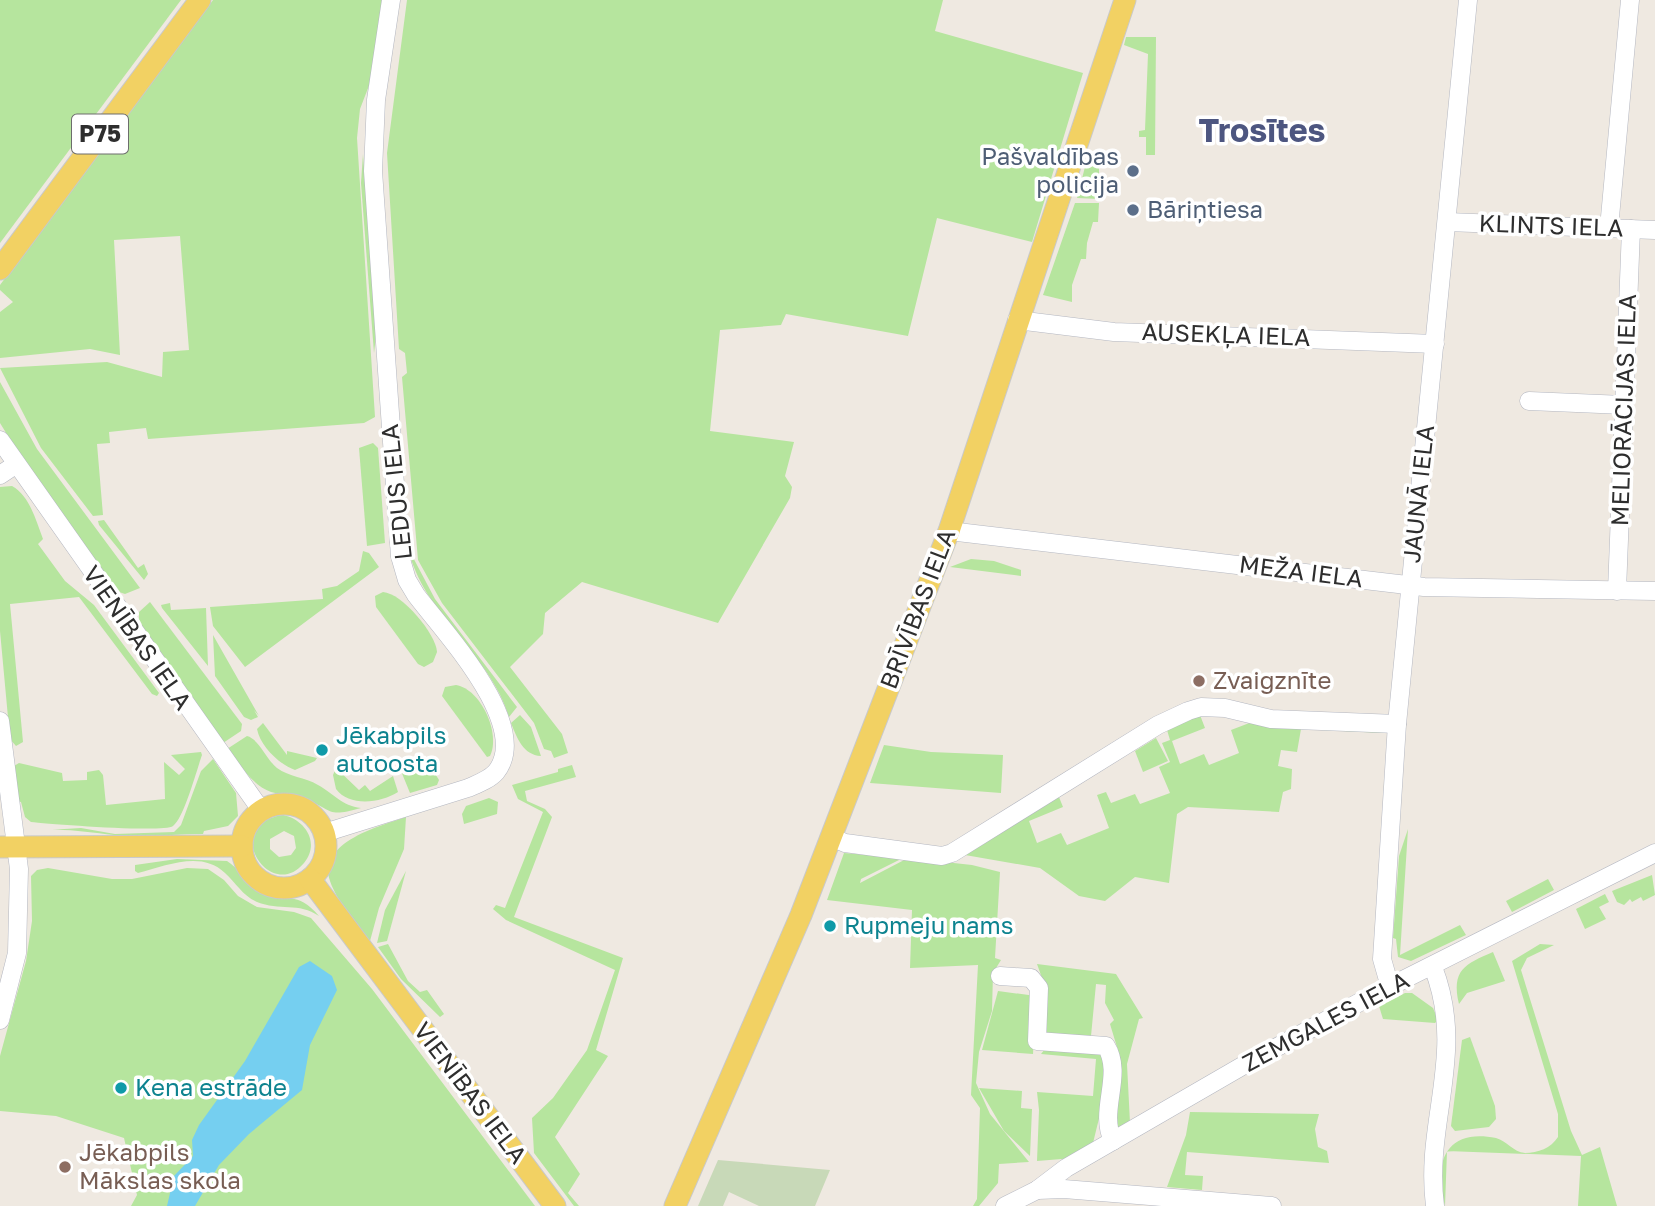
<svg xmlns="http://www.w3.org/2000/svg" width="1655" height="1206" viewBox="0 0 1655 1206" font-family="'Golos Text',sans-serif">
<rect width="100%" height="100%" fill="#efe9e1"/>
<g fill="#b6e59e" fill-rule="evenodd">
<polygon points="0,0 181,0 0,243"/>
<polygon points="213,0 382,0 370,83 360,109 357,138 375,417 364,423 148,439 146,428 109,432 110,443 97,444 103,515 93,516 41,448 0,368 107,362 162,377 163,352 189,350 180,236 114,240 120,355 90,349 0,358 0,312 13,302 0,290 0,285"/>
<polygon points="407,0 943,0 935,31 1083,73 1032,242 937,218 908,336 786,314 781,325 720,330 710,431 794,442 785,476 792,487 790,498 718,623 582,582 545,613 543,634 510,667 562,734 568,753 554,758 551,751 544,749 534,723 442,603 418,560 402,377 407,373 405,353 399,349 387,153"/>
<polygon points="1126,37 1156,37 1155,155 1146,155 1146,137 1139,137 1139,131 1145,130 1148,54 1124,45"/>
<polygon points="363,154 376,336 374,353 361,183"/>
<polygon points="1086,163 1099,168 1099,199 1077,198"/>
<polygon points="1075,203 1099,203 1098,222 1093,222 1087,243 1086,259 1081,259 1072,285 1072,302 1043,295"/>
<polygon points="0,382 37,449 140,588 125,594 116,591 8,436 0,423"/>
<polygon points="373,443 378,448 385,543 367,546 359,448"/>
<path d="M12,486C30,496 36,521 43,539L38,544L65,581L94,605L159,693L157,696L152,694L79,597L10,604L23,742L16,746L10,739L0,631V487Z"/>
<polygon points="104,520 138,568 144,564 148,574 144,580 99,525 98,521"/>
<path d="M408,548L435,599L517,707L509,717C490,653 423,615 408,548Z"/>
<polygon points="363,551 369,553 379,567 245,667 213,626 210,607 323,599 322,589 337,586 359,571"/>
<polygon points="971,559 994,561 1021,570 1021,576 950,567"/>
<path d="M383,592C402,593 436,634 437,652L433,662L424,667L418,664L376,607L375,596Z"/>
<polygon points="150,602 242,724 241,731 223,743 139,625 139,612"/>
<polygon points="170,603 171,610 206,608 208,666 162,608 161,605"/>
<polygon points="213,635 259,716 254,710 258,717 251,720 244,717 215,676"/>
<path d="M456,685C481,689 501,734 490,756L487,757L442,696L445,687Z"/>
<path d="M520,715L531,727L541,756C523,755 517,738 511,723Z"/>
<polygon points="1200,715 1205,728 1172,741 1180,764 1204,754 1209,765 1239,753 1231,730 1252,722 1384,729 1384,733 1301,729 1297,752 1281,750 1278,766 1292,769 1291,789 1283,792 1279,812 1188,807 1177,814 1169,883 1135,877 1105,901 1079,896 1040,868 965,855 1002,829 1059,797 1063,807 1029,821 1037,843 1061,833 1067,845 1109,828 1097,795 1106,792 1111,803 1135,794 1140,804 1170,793 1159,767 1170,762 1162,743 1170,740 1167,730"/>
<path d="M263,723L287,755V751L317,758L315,761L295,770C280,765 260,746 257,729Z"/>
<path d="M247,736C259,739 266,759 277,768C289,777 305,777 318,785C333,793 342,806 361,808C326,818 333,810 304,798C294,793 282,795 271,792C253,786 239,764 227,749Z"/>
<polygon points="1156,738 1168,761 1143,772 1135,751"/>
<polygon points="884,745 931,752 1003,755 1001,793 870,783"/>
<path d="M201,752L202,755C197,769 184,818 173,826C164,833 49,824 31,822L25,817L21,802L16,801L14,766L19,763L62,773L63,781L87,780V772L99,770L103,775L106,805L165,799L164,762L179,775L185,769L171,755Z"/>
<polygon points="416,756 426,759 439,780 437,785 410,793 401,771"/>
<path d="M213,759L236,793L238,816L228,826L204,831L203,834C174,834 143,838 114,835C92,833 72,829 48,830L81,828L115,834L174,832L181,825L201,771Z"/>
<polygon points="572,765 576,777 525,791 527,801 545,809 552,817 514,917 623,958 596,1050 608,1056 555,1137 580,1174 568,1193 579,1206 574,1206 534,1153 532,1118 553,1098 587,1050 615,970 506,920 493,909 496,905 505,908 543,812 518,799 512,785 558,772 558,769"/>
<path d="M336,768L359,790L365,785L370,791L393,776L398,792C381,803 349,807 336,789L333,775Z"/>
<polygon points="489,798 498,802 497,814 464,824 462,814 466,806"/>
<path d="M283,815C304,819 321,842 304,863C270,904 219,824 283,815ZM284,831L294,836L296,848L291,855L279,857L270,849V839Z"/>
<path d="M406,817L404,849L379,908L370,941C357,923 337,902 330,881C318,841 381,826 406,817Z"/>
<polygon points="1408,829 1400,955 1460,925 1466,935 1411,961 1398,957 1396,939 1393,938 1399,856"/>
<polygon points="844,853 903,858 861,879 860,883 908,858 972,865 1000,872 995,958 1001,960 993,973 992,1011 979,1052 976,1083 990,1114 1029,1162 999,1164 998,1183 979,1206 973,1206 977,1199 980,1108 971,1095 978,965 910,968 912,910 827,900"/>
<path d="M177,859L227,861C240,869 246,884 260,891C286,903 297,890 319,916C299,902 279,911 257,902C243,896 236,883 225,873C201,850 166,866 138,873L135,871V865Z"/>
<polygon points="48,868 112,879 132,879 187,868 208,869 224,880 238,896 257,907 294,912 311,918 372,989 535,1206 131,1206 137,1195 124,1138 56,1116 0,1111 0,1056 26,961 32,921 31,876 37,870"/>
<polygon points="406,871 387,941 377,943 385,910"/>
<polygon points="1652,875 1655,895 1643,901 1641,897 1632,902 1630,899 1624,905 1617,902 1612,891"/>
<polygon points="1548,879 1554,890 1512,912 1506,901"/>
<polygon points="1605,894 1609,902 1599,907 1606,919 1585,929 1576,909"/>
<polygon points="388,944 408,981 420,992 427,990 444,1014 440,1017 401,979 378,947"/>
<path d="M1540,944L1554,945L1527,958L1521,970L1571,1131L1582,1155L1600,1147L1617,1206H1578L1581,1156L1447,1151L1445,1206C1433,1163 1445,1128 1496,1138C1507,1141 1513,1152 1525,1153C1538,1153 1551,1148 1558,1137V1114L1512,961Z"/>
<path d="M1493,952L1505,981L1467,993L1459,1004C1451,970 1465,964 1493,952Z"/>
<polygon points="1037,964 1116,974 1143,1018 1139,1019 1127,1064 1130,1123 1115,1132 1120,1057 1110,1024 1114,1020 1105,1003 1106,985 1096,984 1091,1036 1089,1038 1051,1037 1043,1031 1042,978"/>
<polygon points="998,991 1036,996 1033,1054 982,1050"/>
<polygon points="1405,993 1412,993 1433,1008 1438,1020 1435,1023 1383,1019 1379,1006"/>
<polygon points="1470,1037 1495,1106 1496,1119 1489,1127 1455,1131 1451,1126 1462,1040"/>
<polygon points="1045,1049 1096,1049 1107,1060 1103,1102 1093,1143 1074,1158 1037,1161 1039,1110 1037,1092 1093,1096 1096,1059 1041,1054"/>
<polygon points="979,1088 1022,1091 1021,1108 1032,1109 1030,1156 1004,1131"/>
<polygon points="1190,1112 1319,1114 1315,1129 1318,1147 1327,1151 1329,1163 1187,1152 1185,1175 1203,1176 1202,1190 1167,1187 1186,1135"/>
</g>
<polygon fill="#c8d9b8" points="718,1160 830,1170 815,1206 759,1206 729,1192 723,1206 698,1206"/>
<polygon fill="#75cff0" points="310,961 332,976 337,990 310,1045 302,1090 249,1134 219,1165 195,1206 167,1206 174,1176 193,1156 192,1140 199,1125 245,1061 299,967"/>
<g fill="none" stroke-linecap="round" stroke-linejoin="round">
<g stroke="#b4b7c1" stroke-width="19">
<g id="minor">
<polyline points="1447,222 1655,230"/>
<polyline points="1609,228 1630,0"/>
<polyline points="1017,320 1114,332 1435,344"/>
<polyline points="1529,401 1624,405"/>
<polyline points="0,440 261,810"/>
<polyline points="0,475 15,465"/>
<polyline points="949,531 1424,587 1655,591"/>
<polyline points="1617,591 1631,229"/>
<polyline points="0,721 19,869 17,953 0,1020"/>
<path d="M324,833L468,788C477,784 489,780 496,772C533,726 444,632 416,595L407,580L400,556L373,171L376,100L391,0"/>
<polyline points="831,837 845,843 942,856 952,853 1158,725 1188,711 1201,707 1225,708 1271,719 1397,724"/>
<path d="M1433,967C1467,1054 1424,1121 1435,1206"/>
<path d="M1000,976L1031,978L1039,988L1037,1041L1106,1046C1124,1075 1098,1110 1113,1141"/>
<polyline points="1390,987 1382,959 1397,724 1468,0"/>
<polyline points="1037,1190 1064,1189 1272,1206"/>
<polyline points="1005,1206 1037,1190 1066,1168 1244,1065 1371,996 1655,853"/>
</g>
</g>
<g stroke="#c9c9c9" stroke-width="23">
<g id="major">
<polyline points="0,269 200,0"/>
<circle cx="284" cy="846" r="42"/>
<polyline points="0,847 242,846"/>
<polyline points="310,879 555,1206"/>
<polyline points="675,1206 801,915 949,531 1125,0"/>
</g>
</g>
<use href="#minor" stroke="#fff" stroke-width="18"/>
<use href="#major" stroke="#f2d163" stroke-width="21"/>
</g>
<g fill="#5c6f8a" stroke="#fff" stroke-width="2.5">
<circle cx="1133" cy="171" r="7"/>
<circle cx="1133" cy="210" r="7"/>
</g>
<g fill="#8d6e63" stroke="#fff" stroke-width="2.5">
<circle cx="1199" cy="681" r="7"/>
<circle cx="65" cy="1167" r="7"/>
</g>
<g fill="#0f9aa8" stroke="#fff" stroke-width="2.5">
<circle cx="322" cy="750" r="7"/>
<circle cx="830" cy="926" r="7"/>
<circle cx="121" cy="1088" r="7"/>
</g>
<g text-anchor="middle" stroke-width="7" stroke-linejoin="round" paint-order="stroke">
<rect fill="#fff" stroke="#6d6d6d" stroke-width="2" x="72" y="114.5" width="56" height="39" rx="5"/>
<g font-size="23" font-weight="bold" fill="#2e2e2e">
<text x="100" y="142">P75</text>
</g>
<g font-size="24" fill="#4e5e75" stroke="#fff" text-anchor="end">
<text x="1119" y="165">Pašvaldības<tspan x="1119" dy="28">policija</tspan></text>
<text x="1147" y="218" text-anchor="start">Bāriņtiesa</text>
</g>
<g font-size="24" fill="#2e2e2e" stroke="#fff">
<text transform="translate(1551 226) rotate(2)" y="8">KLINTS IELA</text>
<text transform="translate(1226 335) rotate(2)" y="8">AUSEKĻA IELA</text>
<text transform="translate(1624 410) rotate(-88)" y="8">MELIORĀCIJAS IELA</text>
<text transform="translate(397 492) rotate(-96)" y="8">LEDUS IELA</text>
<text transform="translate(1419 494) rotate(-84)" y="8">JAUNĀ IELA</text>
<text transform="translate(1301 572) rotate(7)" y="8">MEŽA IELA</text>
<text transform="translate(918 609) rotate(-69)" y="8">BRĪVĪBAS IELA</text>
<text transform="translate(137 638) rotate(55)" y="8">VIENĪBAS IELA</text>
<text transform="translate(1326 1022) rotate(-28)" y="8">ZEMGALES IELA</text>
<text transform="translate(470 1093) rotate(53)" y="8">VIENĪBAS IELA</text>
</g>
<g font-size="24" fill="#785e54" stroke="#fff" text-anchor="start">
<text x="1213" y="689">Zvaigznīte</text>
<text x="79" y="1161">Jēkabpils<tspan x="79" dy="28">Mākslas skola</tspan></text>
</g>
<g font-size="24" fill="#0d838f" stroke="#fff" text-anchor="start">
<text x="336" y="744">Jēkabpils<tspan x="336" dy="28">autoosta</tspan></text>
<text x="844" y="934">Rupmeju nams</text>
<text x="135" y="1096">Kena estrāde</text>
</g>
<g font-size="32" font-weight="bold" fill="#4d5680" stroke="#fff">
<text x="1262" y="142">Trosītes</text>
</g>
</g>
</svg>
